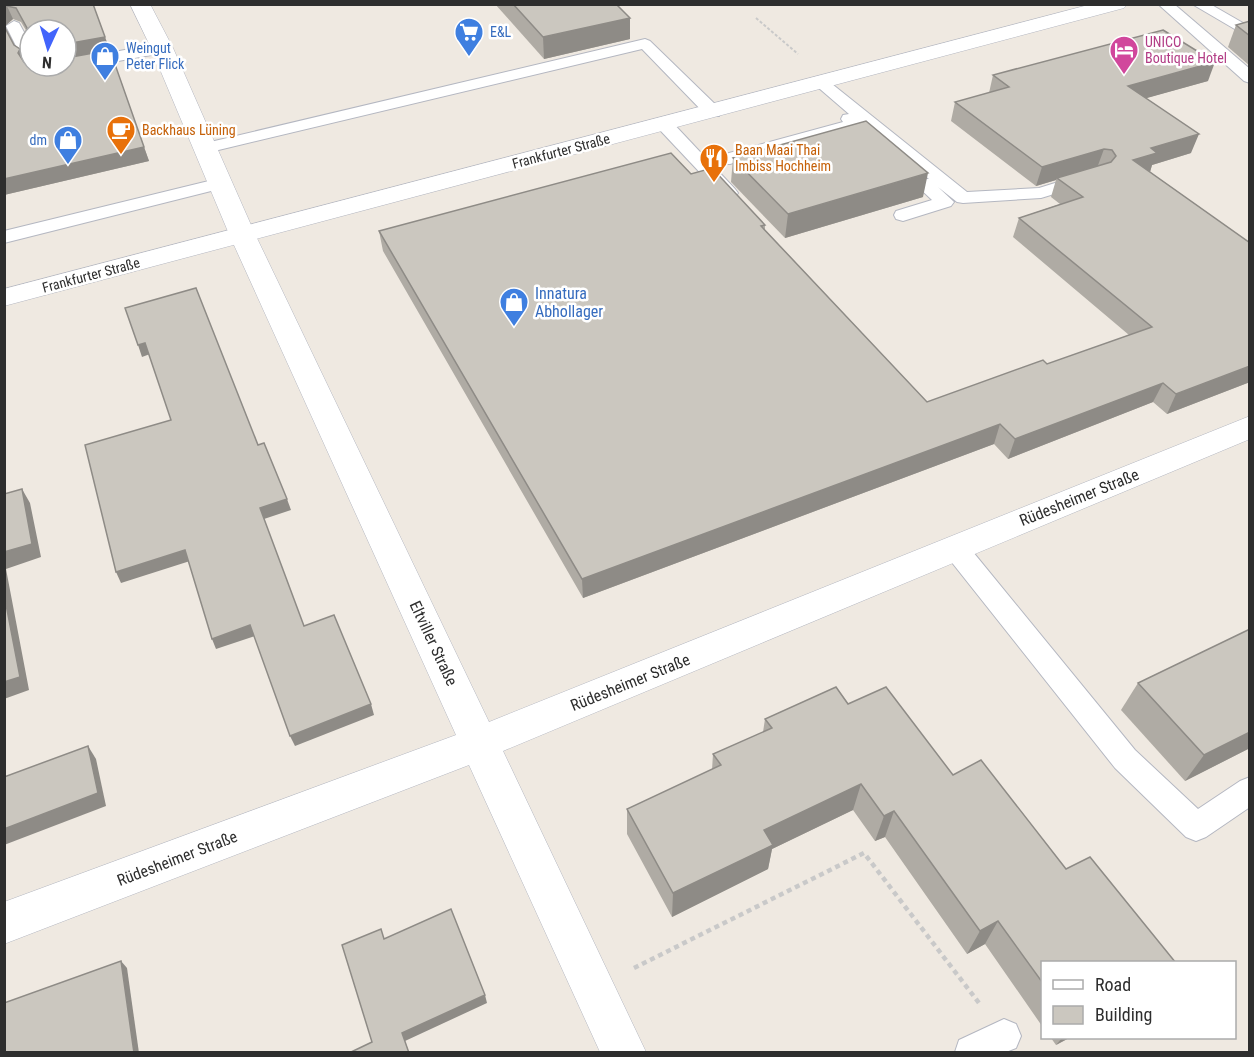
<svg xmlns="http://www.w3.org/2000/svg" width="1254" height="1057" viewBox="0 0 1254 1057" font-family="'Roboto Condensed',sans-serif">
<rect width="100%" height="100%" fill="#efe9e1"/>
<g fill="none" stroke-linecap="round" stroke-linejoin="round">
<g stroke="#b4b7c1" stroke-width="2">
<g id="service">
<polygon points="1158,4 1174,4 1250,69 1250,83 1244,81"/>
<polygon points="1192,4 1210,4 1250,27 1250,38"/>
<polygon points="14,21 19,23 30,43 30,66 66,66 66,61 162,43 170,48 162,53 36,76 30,74 26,66 29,62 22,58 6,26"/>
<polygon points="645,39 650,41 719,108 721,112 719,116 707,116 642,49 206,153 200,152 197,148 200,144 206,143"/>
<polygon points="821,78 827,80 967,192 1039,188 1084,174 1090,175 1093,179 1090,183 1041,198 963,203 957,202 938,187 954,202 951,206 903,221 896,219 894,215 896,211 932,200 914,183 917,179 929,179 863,126 730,164 718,164 715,160 718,156 843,122 841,119 843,115 849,114 813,83"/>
<polygon points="664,119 670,120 735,189 738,193 735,197 723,197 658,128 656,124"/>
<polygon points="221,178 227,179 230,183 227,187 4,243 4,231"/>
<polygon points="955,539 964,541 1135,750 1198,809 1240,781 1250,777 1250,807 1206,837 1196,841 1186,837 1115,768 946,555 943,548 946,541"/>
<polygon points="1004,1019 1016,1024 1021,1036 1016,1048 1006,1052 955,1052 959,1040"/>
</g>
</g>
<g stroke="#b4b7c1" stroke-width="1">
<polygon id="minor" points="130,4 150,4 173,48 255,234 489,722 1250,416 1250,439 503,751 646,1052 600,1052 469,765 4,944 4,902 456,735 229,234 151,48"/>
</g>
<g stroke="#b4b7c1" stroke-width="1">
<polygon id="tertiary" points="1092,4 1127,4 1124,8 4,306 4,289"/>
</g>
<polyline stroke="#c9c9c9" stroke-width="2" stroke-dasharray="3 2" stroke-linecap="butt" points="756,18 798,54"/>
<polyline stroke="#c9c9c9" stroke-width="4.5" stroke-dasharray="5 4" stroke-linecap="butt" points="634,968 864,853 979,1003"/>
<use href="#service" fill="#fff" fill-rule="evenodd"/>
<use href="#minor" fill="#fff" fill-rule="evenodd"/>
<use href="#tertiary" fill="#fff" fill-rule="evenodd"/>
</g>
<g fill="#afaba4" fill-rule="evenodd">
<path d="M4,4H93L149,161L4,195ZM13,19L21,22L27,32V50L30,58V30H66V66L30,64L26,63L14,45L5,26Z"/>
<polygon points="495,4 616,4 630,18 630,39 544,59"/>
<polygon points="1250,21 1250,66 1228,47 1236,25"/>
<polygon points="993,75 1208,81 1146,98 1191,153 1152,165 1150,172 1250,243 1250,382 1167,414 1153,402 1008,459 994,444 583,598 383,251 379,231 691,174 765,225 765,230 927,402 1047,364 1129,335 1013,237 1019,218 1060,204 1051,197 1056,180 1036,186 951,121 955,102 989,93"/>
<polygon points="733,158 923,197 785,238 731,182"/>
<polygon points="1250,629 1250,748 1185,781 1121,710 1138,683"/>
<polygon points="836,687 1042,963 1042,1026 985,944 967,954 885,837 875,841 853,810 772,849 768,869 672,917 627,834 627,809 712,770 713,754 763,732 765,719"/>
<polygon points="1051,1038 1069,1038 1056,1045"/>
</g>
<g fill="#8e8b86">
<polygon points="7,6 13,19 4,27 4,8"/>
<polygon points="630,18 630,39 544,59 543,37"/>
<polygon points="105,37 110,50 66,59 66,44"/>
<polygon points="20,49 26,63 24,67 18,53"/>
<polygon points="1215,62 1208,81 1122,105 1128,86"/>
<polygon points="1199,134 1191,153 1152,165 1150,172 1133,160 1151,148"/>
<polygon points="144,147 149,161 4,195 4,179"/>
<polygon points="1104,149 1097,168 1057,178 1056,180 1036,186 1042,167"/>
<polygon points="928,173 923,197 785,238 788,214"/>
<polygon points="145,343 150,354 142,357 138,345"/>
<polygon points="1250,366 1250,382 1167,414 1176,394"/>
<polygon points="1163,383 1153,402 1008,459 1015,439"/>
<polygon points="1000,424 994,444 583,598 582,579"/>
<polygon points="22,489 30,503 41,557 6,569 29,690 4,699 4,552"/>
<polygon points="287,499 291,510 264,519 260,508"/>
<polygon points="185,550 190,561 121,583 116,572"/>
<polygon points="250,625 255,636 216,649 212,639"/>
<polygon points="371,704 374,715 295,746 290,736"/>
<polygon points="1250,732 1250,748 1185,781 1204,755"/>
<polygon points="88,746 96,759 106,806 4,845 4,829"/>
<polygon points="861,784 853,810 772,849 768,869 672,917 673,893 764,830"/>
<polygon points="894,811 885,837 875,841 884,816"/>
<polygon points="998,921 985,944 967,954 980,931"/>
<polygon points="121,961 127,968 139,1053 134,1053"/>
<polygon points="485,995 487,1003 405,1041 409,1053 402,1033"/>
<polygon points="1062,1038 1069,1038 1056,1045"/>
</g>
<g fill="#cbc7bf" stroke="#8e8b86" stroke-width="1.5">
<polygon points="4,4 93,4 105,37 66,44 66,30 30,30 30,50 27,50 27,28 16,8 7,6 4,8"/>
<polygon points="513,4 616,4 630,18 543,37"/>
<polygon points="1250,21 1250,36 1236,25"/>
<polygon points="4,26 14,45 20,49 18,53 24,62 30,64 30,66 66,66 66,58 110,50 144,147 4,179"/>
<polygon points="1163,30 1215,62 1128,86 1199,134 1151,148 1157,153 1133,160 1250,243 1250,366 1176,394 1163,383 1015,439 1000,424 582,579 379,231 671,153 691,174 712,168 765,225 761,226 927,402 1043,360 1047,364 1152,327 1019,218 1083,197 1057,178 1111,162 1116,156 1112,150 1104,149 1042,167 955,102 1009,87 993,75"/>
<polygon points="866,121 928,173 788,214 733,158"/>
<polygon points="196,288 258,445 264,443 287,499 260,508 304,626 334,615 371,704 290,736 250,625 212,639 185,550 116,572 85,445 171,420 145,343 138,345 125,308"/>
<polygon points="22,489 32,544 4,552 4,494"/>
<polygon points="4,594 20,677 4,682"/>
<polygon points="1250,629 1250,732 1204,755 1138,683"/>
<polygon points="836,687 848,704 886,687 953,775 981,760 1066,869 1090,857 1176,963 1042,963 1042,982 998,921 980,931 894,811 884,816 861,784 764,830 773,845 673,893 627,809 721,765 713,754 772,728 765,719"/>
<polygon points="88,746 98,793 4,829 4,777"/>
<polygon points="451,909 485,995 402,1033 409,1053 349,1053 372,1042 342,945 381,929 384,939"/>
<polygon points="121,961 134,1053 4,1053 4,1003"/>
</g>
<defs>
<g id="supermarket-pin" transform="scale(1.5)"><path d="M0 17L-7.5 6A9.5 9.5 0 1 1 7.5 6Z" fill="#3f7fe0" stroke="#fff"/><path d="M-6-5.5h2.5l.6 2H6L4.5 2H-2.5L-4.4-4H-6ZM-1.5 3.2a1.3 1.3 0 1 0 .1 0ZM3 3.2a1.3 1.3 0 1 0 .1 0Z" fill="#fff"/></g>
<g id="hotel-pin" transform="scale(1.5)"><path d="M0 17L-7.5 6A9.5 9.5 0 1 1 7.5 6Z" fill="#d1479c" stroke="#fff"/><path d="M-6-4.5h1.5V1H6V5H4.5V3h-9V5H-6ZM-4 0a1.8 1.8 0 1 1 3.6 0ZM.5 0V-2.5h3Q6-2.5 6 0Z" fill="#fff"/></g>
<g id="shop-pin" transform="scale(1.5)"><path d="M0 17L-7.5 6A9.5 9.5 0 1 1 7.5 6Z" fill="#3f7fe0" stroke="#fff"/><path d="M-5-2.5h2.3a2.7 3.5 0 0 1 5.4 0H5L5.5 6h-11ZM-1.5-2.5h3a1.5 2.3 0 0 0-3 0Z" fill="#fff"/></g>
<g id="cafe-pin" transform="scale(1.5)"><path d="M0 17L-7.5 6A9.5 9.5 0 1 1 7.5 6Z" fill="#e8710a" stroke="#fff"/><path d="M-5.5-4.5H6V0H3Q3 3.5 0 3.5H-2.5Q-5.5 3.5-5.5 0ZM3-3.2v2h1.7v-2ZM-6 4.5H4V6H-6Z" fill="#fff"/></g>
<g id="restaurant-pin" transform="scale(1.5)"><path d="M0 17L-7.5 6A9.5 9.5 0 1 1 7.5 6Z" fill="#e8710a" stroke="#fff"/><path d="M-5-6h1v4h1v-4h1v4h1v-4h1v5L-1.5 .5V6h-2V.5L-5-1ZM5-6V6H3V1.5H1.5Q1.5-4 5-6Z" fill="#fff"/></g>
</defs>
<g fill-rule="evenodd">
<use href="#supermarket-pin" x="469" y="32"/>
<use href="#hotel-pin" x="1124" y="50"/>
<use href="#shop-pin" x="105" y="56"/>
<use href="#cafe-pin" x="121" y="130"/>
<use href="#shop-pin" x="68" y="140"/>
<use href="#restaurant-pin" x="714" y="158"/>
<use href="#shop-pin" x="514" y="302"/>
</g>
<g text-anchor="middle" stroke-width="5" stroke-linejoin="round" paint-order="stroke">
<g font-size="14" fill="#366cbe" stroke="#fff" text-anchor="start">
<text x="490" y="37">E&amp;L</text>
<text x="126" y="53">Weingut<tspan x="126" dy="16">Peter Flick</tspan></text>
<text x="47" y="145" text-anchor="end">dm</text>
</g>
<g font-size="14" fill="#b23c85" stroke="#fff" text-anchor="start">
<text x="1145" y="47">UNICO<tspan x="1145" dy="16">Boutique Hotel</tspan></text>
</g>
<g font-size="14" fill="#c56008" stroke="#fff" text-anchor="start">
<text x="142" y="135">Backhaus Lüning</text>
<text x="735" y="155">Baan Maai Thai<tspan x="735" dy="16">Imbiss Hochheim</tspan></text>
</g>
<g font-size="14" fill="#2e2e2e" stroke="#fff">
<text transform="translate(561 151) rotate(-15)" y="5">Frankfurter Straße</text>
<text transform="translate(91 275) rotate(-15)" y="5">Frankfurter Straße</text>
</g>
<g font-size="16" fill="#366cbe" stroke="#fff" text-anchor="start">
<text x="535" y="299">Innatura<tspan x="535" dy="18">Abhollager</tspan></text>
</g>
<g font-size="16" fill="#2e2e2e" stroke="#fff">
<text transform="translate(1079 497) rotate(-22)" y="6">Rüdesheimer Straße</text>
<text transform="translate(434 643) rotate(65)" y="6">Eltviller Straße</text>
<text transform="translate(630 682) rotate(-22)" y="6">Rüdesheimer Straße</text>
<text transform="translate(177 858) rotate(-21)" y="6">Rüdesheimer Straße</text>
</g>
</g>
<rect width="1254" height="1057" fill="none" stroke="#2e2e2e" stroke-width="12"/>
<rect x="1041" y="961" width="195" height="78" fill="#ffffff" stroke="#ababab" stroke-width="1.5"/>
<rect x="1053" y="980" width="30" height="9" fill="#ffffff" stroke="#ababab" stroke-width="1.5"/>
<text x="1095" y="991" font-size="18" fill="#2e2e2e">Road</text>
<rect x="1053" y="1006" width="30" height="18" fill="#cbc7bf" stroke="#ababab" stroke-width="1.5"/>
<text x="1095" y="1021" font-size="18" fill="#2e2e2e">Building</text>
<g transform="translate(48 48) rotate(184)"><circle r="28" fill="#ffffff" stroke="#ababab" stroke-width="1.5"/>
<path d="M0-4.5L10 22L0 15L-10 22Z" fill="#4264fb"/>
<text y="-9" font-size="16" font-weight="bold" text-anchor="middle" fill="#2e2e2e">N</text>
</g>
</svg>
